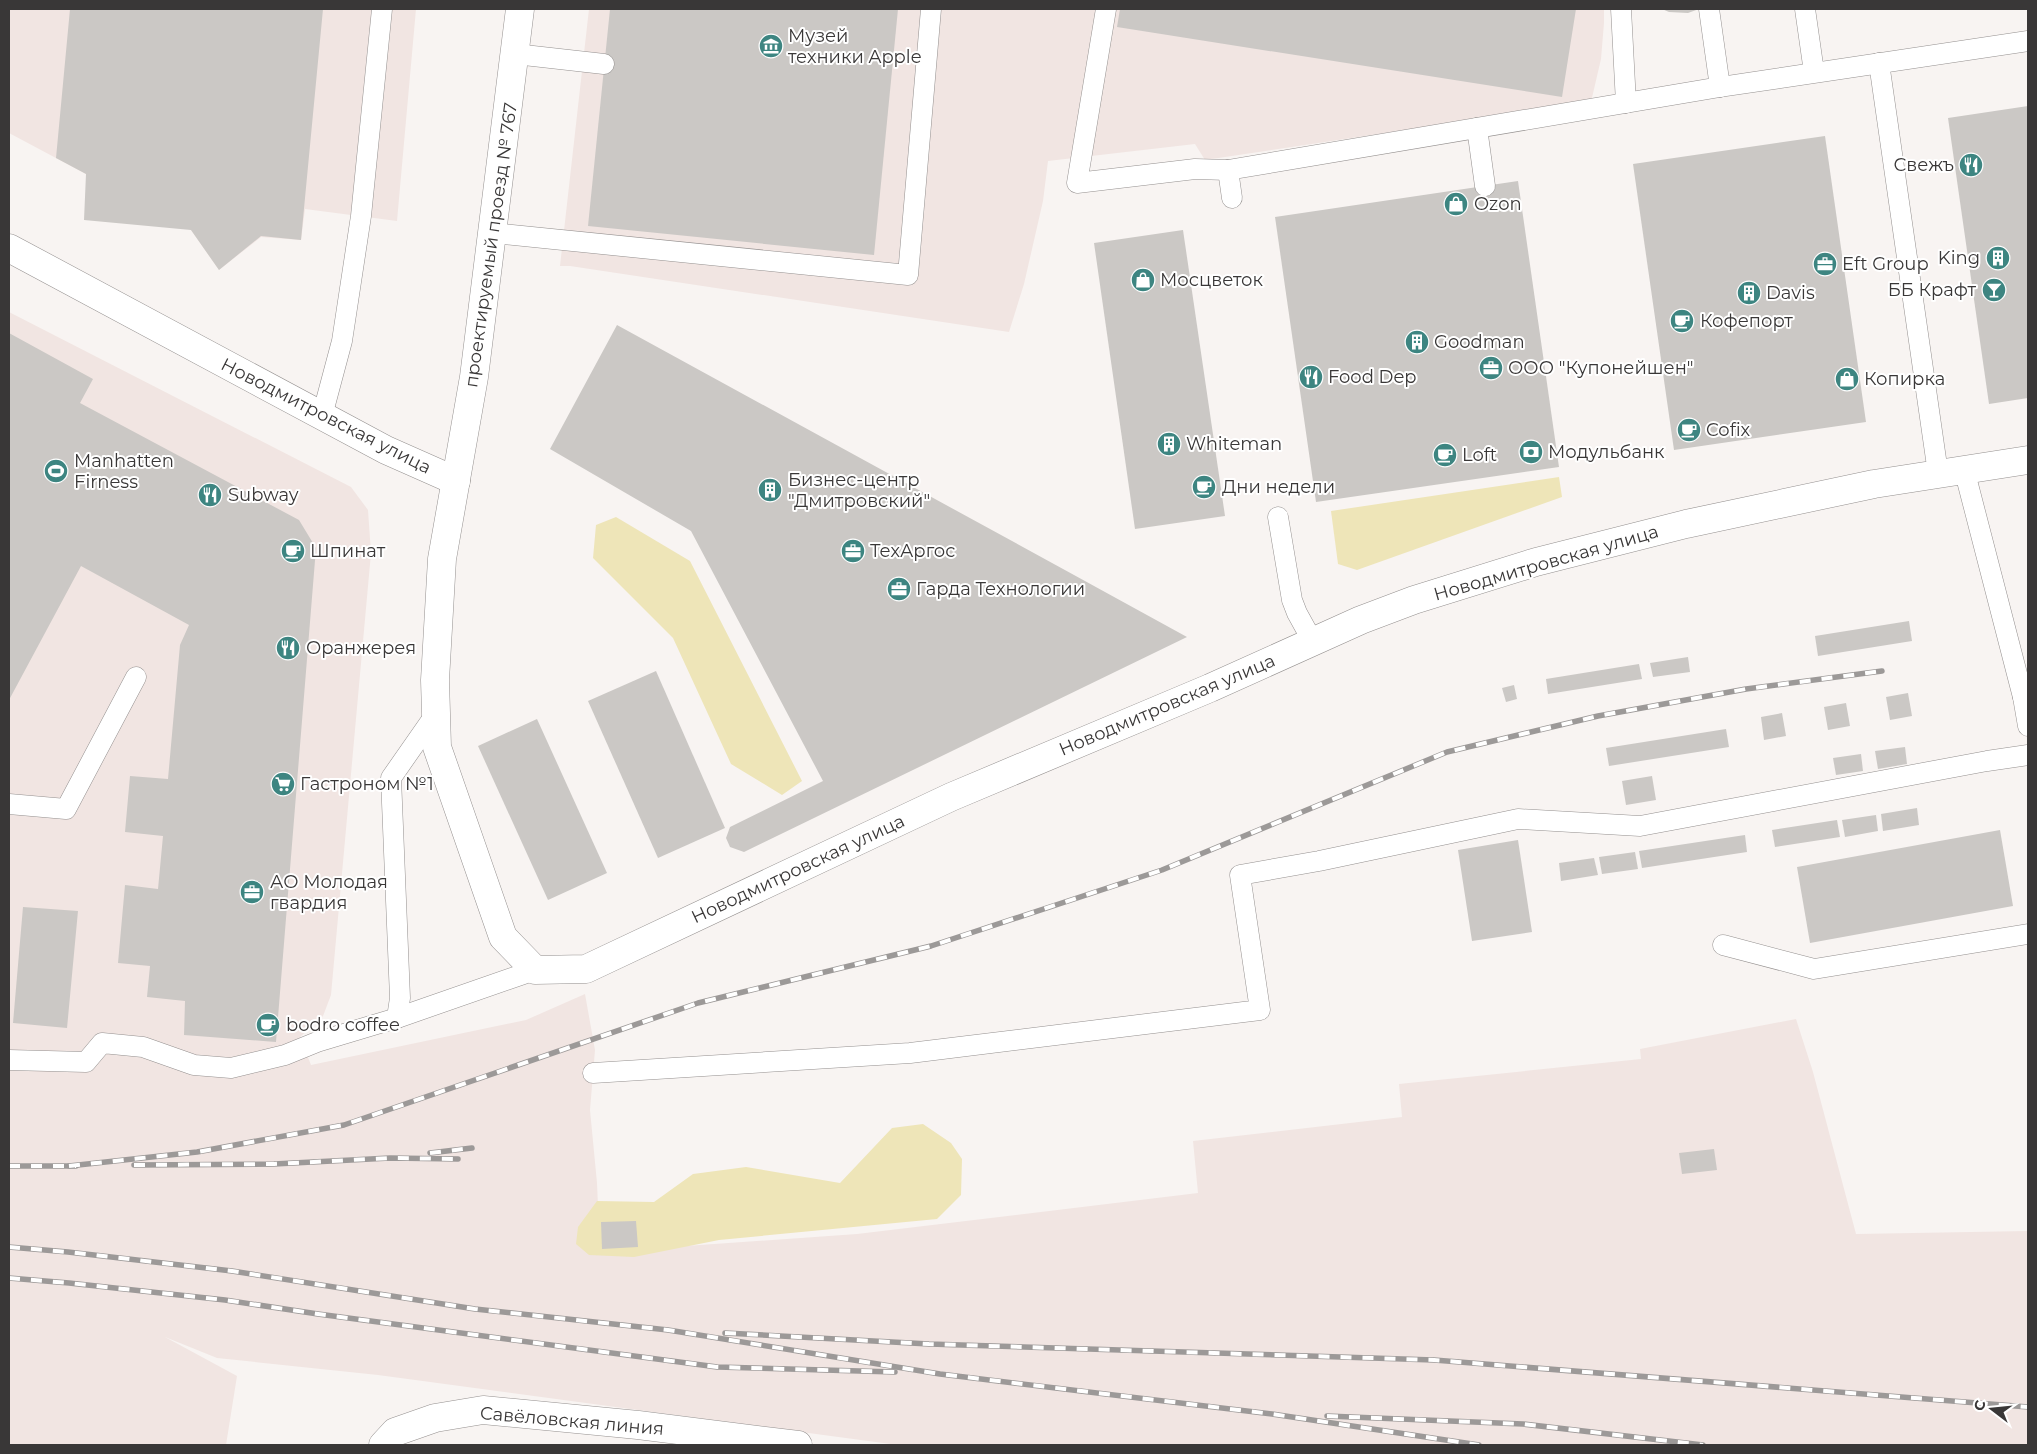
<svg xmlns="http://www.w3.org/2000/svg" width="2037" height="1454" viewBox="0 0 2037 1454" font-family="Montserrat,sans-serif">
<rect width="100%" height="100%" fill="#f8f4f2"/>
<g fill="#f1e5e2">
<polygon points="9,9 416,9 397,221 305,209 301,240 261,237 219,270 191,230 9,133"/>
<polygon points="589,9 1604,9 1604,23 1601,59 1591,102 1205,160 1195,144 1048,161 1043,201 1024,284 1009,332 570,266 560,266"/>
<polygon points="9,312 351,487 368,510 371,553 331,995 323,1016 300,1037 311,1065 526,1020 585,994 595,1050 590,1110 597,1183 600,1252 857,1234 1198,1193 1193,1141 1402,1117 1399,1084 1641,1059 1640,1049 1796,1019 1813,1072 1856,1234 2028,1231 2028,1445 898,1445 378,1375 217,1358 165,1337 237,1376 226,1445 9,1445"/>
</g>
<g fill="#eee5b8">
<polygon points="1559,477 1562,497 1357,570 1338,564 1331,511"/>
<polygon points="616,517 690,561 802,781 782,795 731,764 673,638 593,558 596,525"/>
<polygon points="923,1124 951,1143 962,1159 961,1195 937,1219 719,1240 634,1257 589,1255 576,1244 578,1227 597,1201 654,1202 693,1174 746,1167 840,1183 892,1128"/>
</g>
<g fill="#cbc8c5">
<polygon points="70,9 323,9 301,240 261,236 219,270 191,230 84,220 86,174 56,158"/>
<polygon points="610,9 898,9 874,255 588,226"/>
<polygon points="1120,9 1576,9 1562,97 1117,27"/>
<polygon points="1662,9 1699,9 1688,13 1669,12"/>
<polygon points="2028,106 2028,398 1989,404 1948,118"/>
<polygon points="1825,136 1866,422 1674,450 1633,164"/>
<polygon points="1518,181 1559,467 1316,502 1275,217"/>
<polygon points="1183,230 1225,516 1135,529 1094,243"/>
<polygon points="617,325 1074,575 1187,637 744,852 730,847 726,838 730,827 823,781 691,531 550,449"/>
<polygon points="9,333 93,379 80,403 299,520 316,548 276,1042 184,1035 185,1001 147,997 150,966 118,963 125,885 158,889 163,836 125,832 130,776 168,779 180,645 189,625 81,566 9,700"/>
<polygon points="1909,621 1912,641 1818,656 1815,636"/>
<polygon points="1688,657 1690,672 1653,677 1650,663"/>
<polygon points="1639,664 1642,679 1548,694 1546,679"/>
<polygon points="656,671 725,828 658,858 588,701"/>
<polygon points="1514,685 1517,699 1506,702 1502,688"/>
<polygon points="1908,693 1912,716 1890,720 1886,697"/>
<polygon points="1846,703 1850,726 1828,730 1824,707"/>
<polygon points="1782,713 1786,736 1764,740 1761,717"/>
<polygon points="537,719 607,873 548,900 478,746"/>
<polygon points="1726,729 1729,747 1609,766 1606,748"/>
<polygon points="1905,747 1907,764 1878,769 1875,751"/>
<polygon points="1861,754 1863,771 1836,775 1833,758"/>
<polygon points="1652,776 1656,800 1626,805 1622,781"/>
<polygon points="1917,808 1919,825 1883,831 1881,814"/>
<polygon points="1876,815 1878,831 1845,837 1842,820"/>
<polygon points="1837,820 1840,837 1775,847 1772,830"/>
<polygon points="2000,830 2013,906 1810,943 1797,867"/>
<polygon points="1745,835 1747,852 1642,868 1639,851"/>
<polygon points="1518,840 1532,932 1472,941 1458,850"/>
<polygon points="1635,852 1638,869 1602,874 1599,857"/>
<polygon points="1594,858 1598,875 1561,881 1559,863"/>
<polygon points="23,907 78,911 67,1028 13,1023"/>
<polygon points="1714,1149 1717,1170 1682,1174 1679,1153"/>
<polygon points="636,1221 638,1247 602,1249 601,1222"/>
</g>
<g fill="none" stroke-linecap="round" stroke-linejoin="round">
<g stroke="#94908f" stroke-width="21">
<g id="lane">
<polyline points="1106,9 1077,183 1195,169 1228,170 1720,87 2028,41"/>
<polyline points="1621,9 1626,103"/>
<polyline points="1709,9 1720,87"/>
<polyline points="1805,9 1814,72"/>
<polyline points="515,54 604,64"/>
<polyline points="1879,63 1938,473"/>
<polyline points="1477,128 1485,186"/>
<polyline points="1228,170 1232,198"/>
<polyline points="493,233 908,275 931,9"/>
<polyline points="322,416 342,341 361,216 382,9"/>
<polyline points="1964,469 2023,697 2028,696"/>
<polyline points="1278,517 1292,600 1297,613 1313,642"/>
<polyline points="2023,697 2028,726"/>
<polyline points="9,804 66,809 136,677"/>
<polyline points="1723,945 1814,969 2028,934"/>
<polyline points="397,1018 400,998 391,778 435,715"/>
<polyline points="9,1060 86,1062 102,1043 143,1047 194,1065 231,1068 285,1055 317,1042 397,1018 535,970"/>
<polyline points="593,1073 910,1053 1260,1010 1240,875 1319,861 1518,819 1640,826 1987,761 2028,755"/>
</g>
</g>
<g stroke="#94908f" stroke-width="29">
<polyline id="street" points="383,1445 395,1432 435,1418 483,1410 638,1425 798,1445"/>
</g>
<g stroke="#94908f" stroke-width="29">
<g id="secondary">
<polyline points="520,9 474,377 442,559 435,680 437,747 503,937 535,970 586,969 951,797 1210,688 1361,620 1414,600 1536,562 1686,524 1874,484 2028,460"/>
<polyline points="9,248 386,450 456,481"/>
</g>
</g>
<use href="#lane" stroke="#fff" stroke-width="20"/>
<use href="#street" stroke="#fff" stroke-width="28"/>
<use href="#secondary" stroke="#fff" stroke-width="28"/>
<g stroke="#9c9998" stroke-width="5.5">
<g id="rail">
<polyline points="430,1153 472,1148"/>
<polyline points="134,1165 274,1164 390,1158 458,1159"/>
<polyline points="9,1166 76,1166"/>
<polyline points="69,1166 197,1152 344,1125 698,1003 931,946 1162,870 1447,752 1598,716 1746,689 1882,671"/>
<polyline points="9,1247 68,1252 232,1271 475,1309 668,1330 940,1374 1272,1414 1479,1445"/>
<polyline points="9,1278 69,1283 225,1300 318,1314 717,1367 895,1372"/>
<polyline points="725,1333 929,1344 1434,1360 2028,1407"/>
<polyline points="1327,1416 1523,1424 1703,1445"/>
</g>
</g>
<use href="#rail" stroke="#fff" stroke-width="4" stroke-dasharray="11" stroke-linecap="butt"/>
</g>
<defs>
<g id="museum-disc" transform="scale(1.25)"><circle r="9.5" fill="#3d8581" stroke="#fff"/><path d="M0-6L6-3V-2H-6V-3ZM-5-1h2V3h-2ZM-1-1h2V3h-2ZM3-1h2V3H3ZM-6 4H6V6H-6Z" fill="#fff"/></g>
<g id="restaurant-disc" transform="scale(1.25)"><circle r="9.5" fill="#3d8581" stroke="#fff"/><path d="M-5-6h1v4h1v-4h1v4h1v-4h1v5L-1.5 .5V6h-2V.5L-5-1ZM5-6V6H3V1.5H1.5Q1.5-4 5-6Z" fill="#fff"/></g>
<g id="shop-disc" transform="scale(1.25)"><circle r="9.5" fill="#3d8581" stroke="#fff"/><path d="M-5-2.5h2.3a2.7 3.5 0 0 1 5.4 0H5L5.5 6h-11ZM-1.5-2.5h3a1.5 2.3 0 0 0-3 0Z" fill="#fff"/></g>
<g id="building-disc" transform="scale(1.25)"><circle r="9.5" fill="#3d8581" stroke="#fff"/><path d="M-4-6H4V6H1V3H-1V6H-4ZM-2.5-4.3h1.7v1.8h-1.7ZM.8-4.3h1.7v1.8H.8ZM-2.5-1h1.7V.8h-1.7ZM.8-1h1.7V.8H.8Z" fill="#fff"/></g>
<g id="office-disc" transform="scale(1.25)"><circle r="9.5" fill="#3d8581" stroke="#fff"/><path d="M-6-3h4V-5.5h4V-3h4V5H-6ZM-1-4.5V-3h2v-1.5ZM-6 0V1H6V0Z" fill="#fff"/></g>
<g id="bar-disc" transform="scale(1.25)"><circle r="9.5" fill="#3d8581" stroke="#fff"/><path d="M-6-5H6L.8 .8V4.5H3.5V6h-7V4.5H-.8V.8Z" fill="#fff"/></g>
<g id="cafe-disc" transform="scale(1.25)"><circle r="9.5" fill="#3d8581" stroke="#fff"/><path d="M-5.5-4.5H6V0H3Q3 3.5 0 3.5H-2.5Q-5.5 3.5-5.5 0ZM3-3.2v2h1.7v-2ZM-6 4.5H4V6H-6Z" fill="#fff"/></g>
<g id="bank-disc" transform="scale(1.25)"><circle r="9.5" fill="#3d8581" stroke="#fff"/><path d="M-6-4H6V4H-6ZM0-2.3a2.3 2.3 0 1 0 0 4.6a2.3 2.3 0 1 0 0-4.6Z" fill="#fff"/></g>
<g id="stadium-disc" transform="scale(1.25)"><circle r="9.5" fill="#3d8581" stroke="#fff"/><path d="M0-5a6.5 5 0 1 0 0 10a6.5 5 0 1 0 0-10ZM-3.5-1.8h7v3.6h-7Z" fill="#fff"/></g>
<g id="supermarket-disc" transform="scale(1.25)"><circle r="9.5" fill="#3d8581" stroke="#fff"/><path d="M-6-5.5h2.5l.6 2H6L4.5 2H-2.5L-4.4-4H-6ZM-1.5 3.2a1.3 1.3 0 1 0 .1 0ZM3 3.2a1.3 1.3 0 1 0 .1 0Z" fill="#fff"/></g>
</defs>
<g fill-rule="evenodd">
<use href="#museum-disc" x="771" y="46"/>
<use href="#restaurant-disc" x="1971" y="165"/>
<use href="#shop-disc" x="1456" y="204"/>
<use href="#building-disc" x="1998" y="258"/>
<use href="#office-disc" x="1825" y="264"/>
<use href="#shop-disc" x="1143" y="280"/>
<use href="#bar-disc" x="1994" y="290"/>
<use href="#building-disc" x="1749" y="293"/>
<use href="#cafe-disc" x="1682" y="321"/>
<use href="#building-disc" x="1417" y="342"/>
<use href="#office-disc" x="1491" y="368"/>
<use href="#restaurant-disc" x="1311" y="377"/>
<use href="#shop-disc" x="1847" y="379"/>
<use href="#cafe-disc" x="1689" y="430"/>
<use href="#building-disc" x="1169" y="444"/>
<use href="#bank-disc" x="1531" y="452"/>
<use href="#cafe-disc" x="1445" y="455"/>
<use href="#stadium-disc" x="56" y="471"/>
<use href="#cafe-disc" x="1204" y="487"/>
<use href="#building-disc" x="770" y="490"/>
<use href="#restaurant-disc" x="210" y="495"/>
<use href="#cafe-disc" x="293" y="551"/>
<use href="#office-disc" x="853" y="551"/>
<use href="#office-disc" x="899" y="589"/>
<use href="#restaurant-disc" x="288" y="648"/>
<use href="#supermarket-disc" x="283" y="784"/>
<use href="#office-disc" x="252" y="892"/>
<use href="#cafe-disc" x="268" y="1025"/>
</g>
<g text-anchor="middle" stroke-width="4" stroke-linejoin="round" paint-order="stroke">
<g font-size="18" fill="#393737" stroke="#fff" text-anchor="start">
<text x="788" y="42">Музей<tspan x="788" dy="21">техники Apple</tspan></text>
<text x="1954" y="171" text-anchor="end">Свежъ</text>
<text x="1474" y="210">Ozon</text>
<text x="1980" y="264" text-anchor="end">King</text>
<text x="1842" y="270">Eft Group</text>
<text x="1160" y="286">Мосцветок</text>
<text x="1976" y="296" text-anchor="end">ББ Крафт</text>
<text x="1766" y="299">Davis</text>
<text x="1700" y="327">Кофепорт</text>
<text x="1434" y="348">Goodman</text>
<text x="1508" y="374">ООО "Купонейшен"</text>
<text x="1328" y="383">Food Dep</text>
<text x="1864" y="385">Копирка</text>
<text x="1706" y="436">Cofix</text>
<text x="1186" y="450">Whiteman</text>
<text x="1548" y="458">Модульбанк</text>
<text x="1462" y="461">Loft</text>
<text x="74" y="467">Manhatten<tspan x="74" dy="21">Firness</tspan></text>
<text x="788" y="486">Бизнес-центр<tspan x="788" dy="21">"Дмитровский"</tspan></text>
<text x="1222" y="493">Дни недели</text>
<text x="228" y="501">Subway</text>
<text x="310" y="557">Шпинат</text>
<text x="870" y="557">ТехАргос</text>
<text x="916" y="595">Гарда Технологии</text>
<text x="306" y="654">Оранжерея</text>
<text x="300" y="790">Гастроном №1</text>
<text x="270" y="888">АО Молодая<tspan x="270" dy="21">гвардия</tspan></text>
<text x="286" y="1031">bodro coffee</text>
</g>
<g font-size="18" fill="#393737" stroke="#fff">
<text transform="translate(491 245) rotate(-82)" y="6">проектируемый проезд № 767</text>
<text transform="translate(326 416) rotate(27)" y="6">Новодмитровская улица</text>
<text transform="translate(1546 563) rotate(-16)" y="6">Новодмитровская улица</text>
<text transform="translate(1167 705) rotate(-23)" y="6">Новодмитровская улица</text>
<text transform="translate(798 869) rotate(-25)" y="6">Новодмитровская улица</text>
<text transform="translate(572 1421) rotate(5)" y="6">Савёловская линия</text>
</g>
</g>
<rect width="2037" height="1454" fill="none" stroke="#393737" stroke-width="20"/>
<g transform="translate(1992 1409) rotate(286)" stroke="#ffffff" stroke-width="4" paint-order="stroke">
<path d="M0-4L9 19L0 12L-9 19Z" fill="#393737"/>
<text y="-8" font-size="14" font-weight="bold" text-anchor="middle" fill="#393737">С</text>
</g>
</svg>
